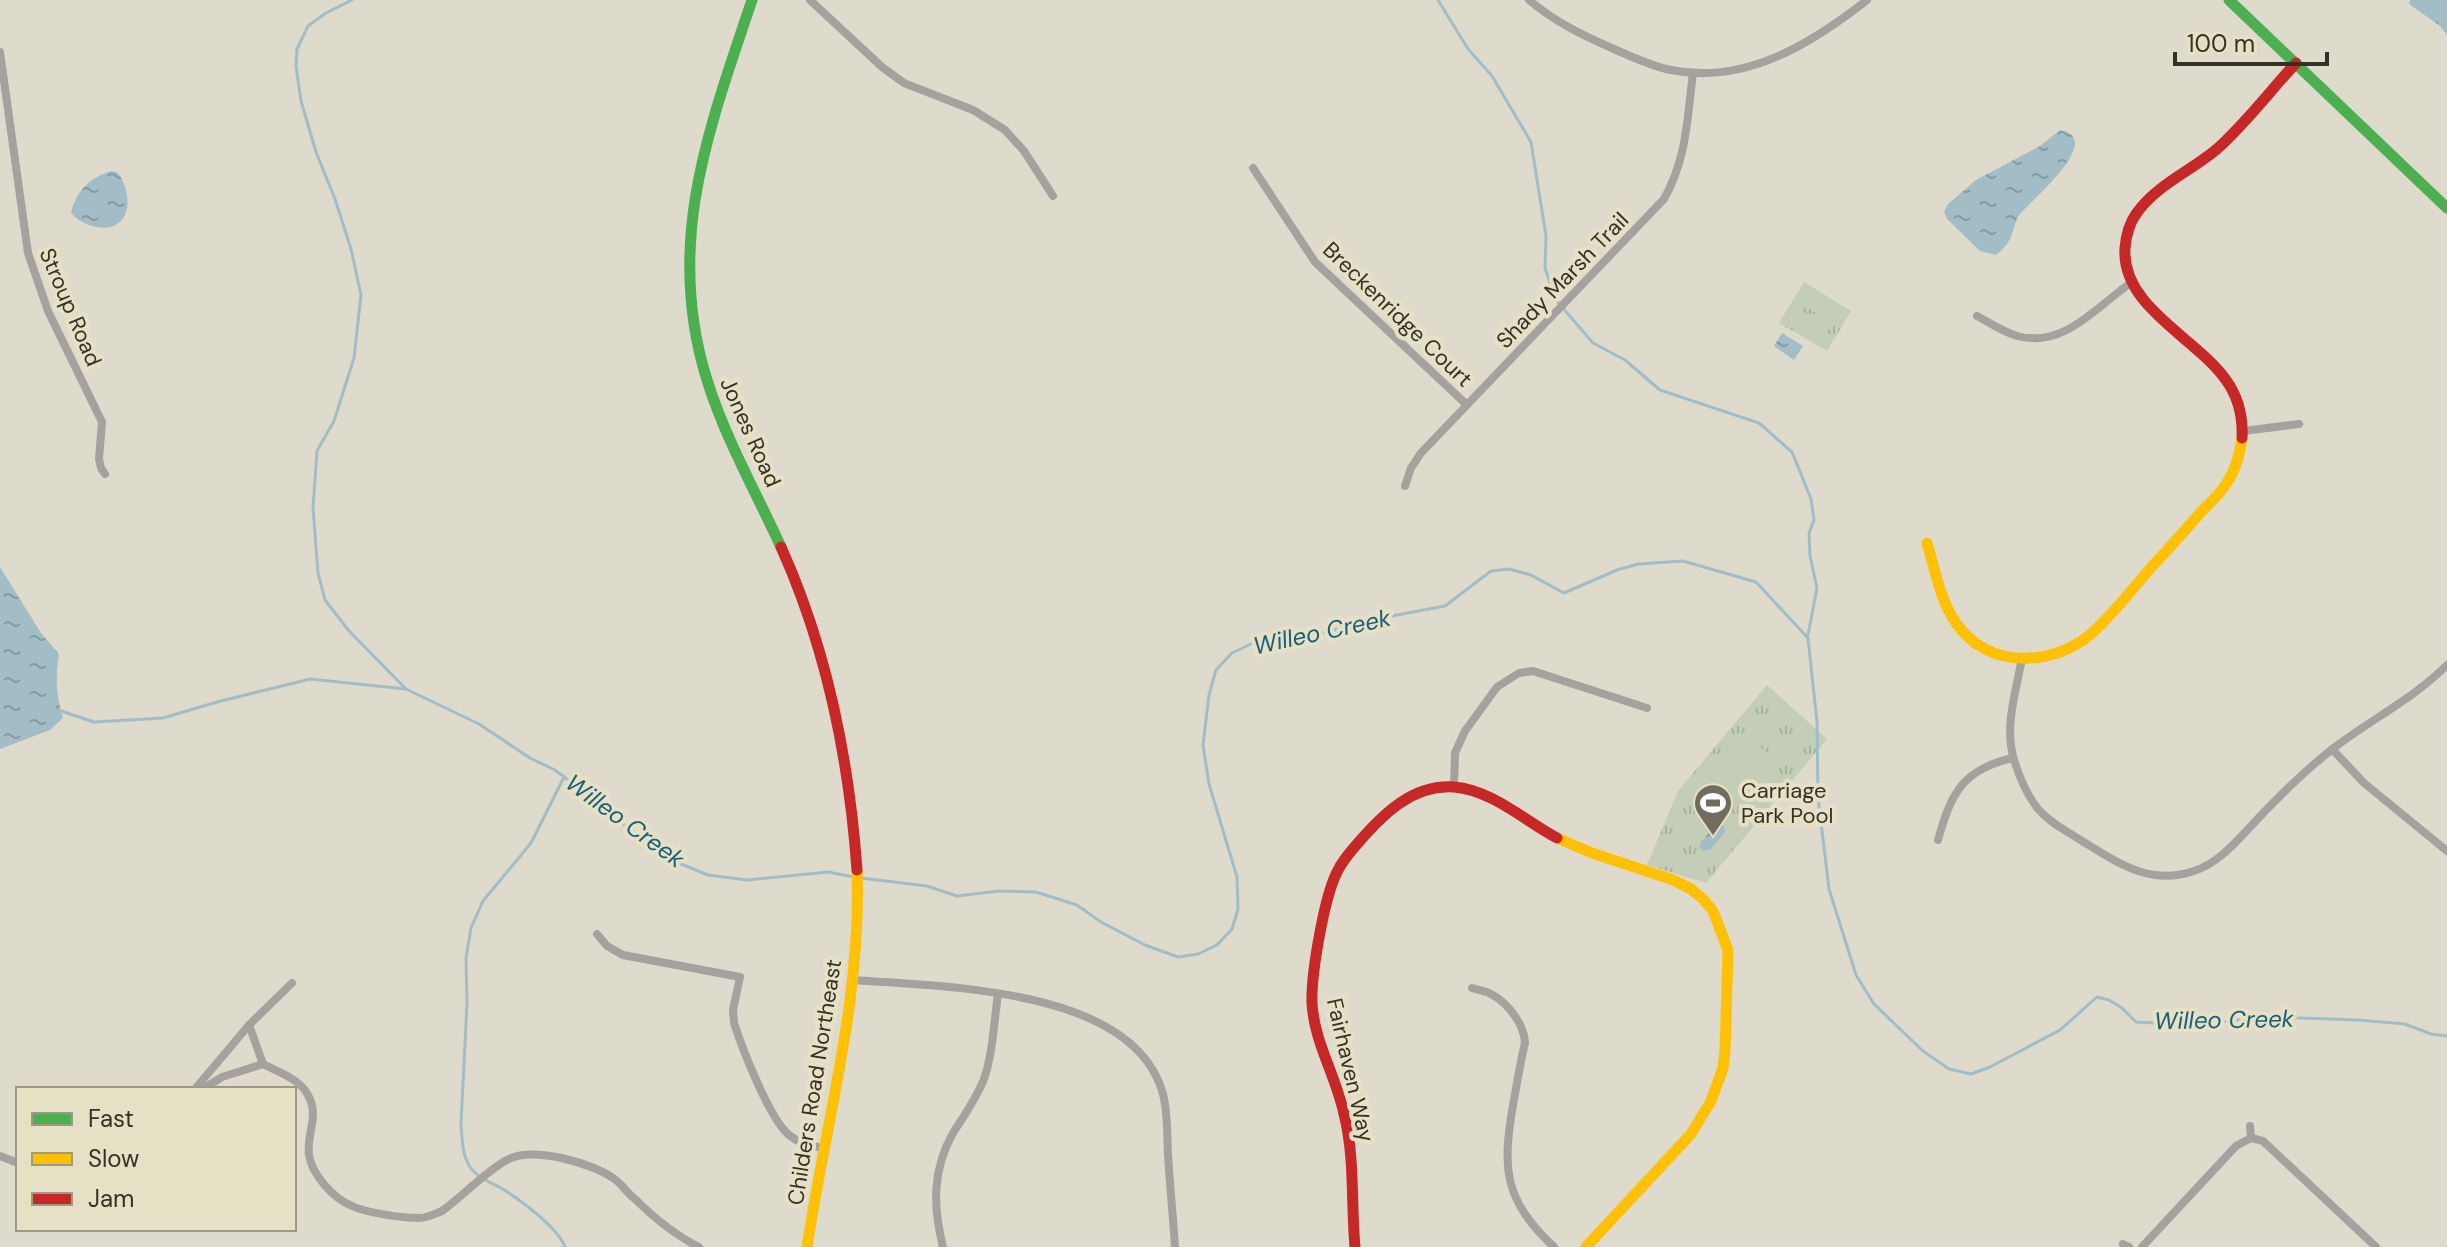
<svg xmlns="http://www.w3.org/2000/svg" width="2447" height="1247" viewBox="0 0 2447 1247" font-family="'DM Sans',sans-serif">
<defs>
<pattern id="grass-tufts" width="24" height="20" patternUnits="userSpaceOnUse" patternTransform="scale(2)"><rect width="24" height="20" fill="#c4cdb6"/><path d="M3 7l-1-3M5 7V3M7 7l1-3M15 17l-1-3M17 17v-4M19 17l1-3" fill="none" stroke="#a9b09c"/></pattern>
<pattern id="water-ripples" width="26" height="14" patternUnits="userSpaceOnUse" patternTransform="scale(2)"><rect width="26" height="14" fill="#a2bdc6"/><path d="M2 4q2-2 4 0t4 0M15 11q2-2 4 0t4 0" fill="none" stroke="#859aa1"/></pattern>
</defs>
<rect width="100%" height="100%" fill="#dedbcc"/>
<g fill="url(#grass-tufts)">
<polygon points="1804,282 1851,311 1827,351 1779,323"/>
<polygon points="1767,685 1827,739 1706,883 1647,865 1678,791"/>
</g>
<g fill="#c4cdb6">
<polygon points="1810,290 1841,308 1833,323 1801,304"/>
<polygon points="1798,309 1830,327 1821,342 1790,324"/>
<polygon points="1743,733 1778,762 1778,768 1753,799 1746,801 1710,771 1710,765 1735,734"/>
</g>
<g fill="url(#water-ripples)">
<polygon points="2410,0 2447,0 2447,35 2440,26 2409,4"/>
<path d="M2060,130C2108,139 2026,204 2018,217C2014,224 2013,234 2009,241C2006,246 2001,251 1996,255L1980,251L1947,219L1944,212L1948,204L1976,180L2040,146Z"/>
<path d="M111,171L117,172C128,184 134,214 117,224C105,233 78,224 71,212C77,191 89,178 111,171Z"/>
<polygon points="1782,333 1803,346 1794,360 1774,346"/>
<path d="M0,567L41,633L59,654C55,677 56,695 63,718L50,730L0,749Z"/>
<polygon points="1716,820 1724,827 1725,832 1711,849 1704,851 1700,848 1700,843 1709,833 1707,831"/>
</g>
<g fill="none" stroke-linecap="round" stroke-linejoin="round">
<g stroke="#a2bdc6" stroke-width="3">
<polyline points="352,0 326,13 308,26 297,49 296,66 301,101 316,152 335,199 351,249 361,295 354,358 334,421 317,451 313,508 318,573 325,600 349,631 406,689"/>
<polyline points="1438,0 1468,49 1492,76 1531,142 1546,236 1545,268 1556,300 1593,343 1625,360 1660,390 1759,423 1792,452 1811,499 1814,520 1809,533 1810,556 1817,588 1808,635"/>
<polyline points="61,711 94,722 163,718 217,702 310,679 406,689 479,724 530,758 555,770 607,809 635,835 674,861 708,875 747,880 828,872 854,877"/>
<path d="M563,779L531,843L483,901L471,928L466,958L467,1003L461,1124C462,1137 462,1155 470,1167C479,1180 494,1183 506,1191C524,1203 558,1228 565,1247"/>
<polyline points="861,878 927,886 957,896 999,891 1036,892 1077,905 1101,922 1145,945 1178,957 1198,954 1217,945 1232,929 1238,909 1237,877 1209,784 1203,745 1209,695 1216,670 1232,653 1259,640 1323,633 1365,621 1445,606 1491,571 1509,569 1531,575 1564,593 1617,570 1638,564 1683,561 1756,582 1808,638 1817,722 1818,797 1829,889 1856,975 1874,1004 1923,1051 1949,1069 1971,1074 1990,1067 2060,1030 2097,997 2109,1000 2122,1008 2136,1022 2192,1025 2268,1017 2358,1020 2405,1024 2431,1034 2447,1036"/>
</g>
<g stroke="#a5a19d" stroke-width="8">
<polyline points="810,0 882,67 904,83 973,110 1005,130 1024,151 1053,196"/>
<path d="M1529,0C1555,22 1582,35 1614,49C1632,57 1651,66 1671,70C1745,85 1811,44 1867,0"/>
<polyline points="0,52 28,253 48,311 102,422 99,459 101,468 105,474"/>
<polyline points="1253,168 1315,262 1467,405"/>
<path d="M1977,316C1990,323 2003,332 2017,336C2064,349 2097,306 2132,282"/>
<polyline points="2243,431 2299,424"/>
<path d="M1405,486L1411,468L1421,453L1664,199C1687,158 1687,119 1693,73"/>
<path d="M2022,658C2016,692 2004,726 2014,760C2019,776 2027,795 2038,809C2050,823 2067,831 2082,841C2118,863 2150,886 2194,871C2218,863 2234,844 2251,826C2277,798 2304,771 2335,747C2372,719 2414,698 2447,665"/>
<polyline points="2332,749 2364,783 2447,851"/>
<polyline points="1454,787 1455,753 1465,731 1497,687 1519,673 1533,671 1647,708"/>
<path d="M1938,840C1951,793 1963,769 2013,758"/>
<path d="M597,934L607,946L623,955L740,977L733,1010L734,1023C742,1048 770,1120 789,1135C800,1144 811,1146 824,1148"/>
<path d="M854,980C943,987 1134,987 1163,1094C1168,1114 1167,1136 1168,1155C1170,1186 1173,1216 1175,1247"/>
<path d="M1472,988C1478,990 1486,991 1491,994C1508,1003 1524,1024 1525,1043C1520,1063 1517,1084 1513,1105C1502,1169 1504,1200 1554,1247"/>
<polyline points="249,1025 263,1064"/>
<polyline points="195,1089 249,1025 292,983"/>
<path d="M203,1089L222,1077L263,1064C278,1072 300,1079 308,1095C320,1116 306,1134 309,1155C312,1175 334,1199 352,1206C367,1213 402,1218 419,1218C427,1218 435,1214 442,1211C464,1195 483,1174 505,1161C531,1145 595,1163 617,1181C624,1187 628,1194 635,1199C654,1218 675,1235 699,1247"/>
<polyline points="2250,1126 2251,1138"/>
<polyline points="0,1156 18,1163"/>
<polyline points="2123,1244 2129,1247"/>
<path d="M943,1247C933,1207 932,1170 953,1133C964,1116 976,1099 984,1079C993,1053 994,1021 998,994"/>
<polyline points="2142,1247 2236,1146 2251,1138 2263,1141 2376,1247"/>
</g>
<g stroke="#4caf50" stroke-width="11">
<path d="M752,0C709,129 664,243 707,380C725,438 756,492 781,547"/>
<polyline points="2229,0 2447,208"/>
</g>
<g stroke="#ffc107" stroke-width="11">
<path d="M1927,543C1935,570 1940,600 1956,623C1987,669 2052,667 2091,634C2115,613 2135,585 2157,561C2172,545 2187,528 2202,511C2210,503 2220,494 2226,484C2236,470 2240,454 2242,438"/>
<polyline points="1557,838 1592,853 1673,880 1691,889 1703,899 1713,911 1728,950 1725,1051 1723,1068 1711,1101 1691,1134 1586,1247"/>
<path d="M807,1247C826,1121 862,998 857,870"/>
</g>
<g stroke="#c62828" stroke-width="11">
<path d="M2242,438C2243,417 2239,398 2226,380C2197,338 2121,307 2125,248C2126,236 2129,224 2136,214C2156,185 2191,171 2217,149C2246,123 2270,91 2296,63"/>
<path d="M781,547C827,649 849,758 857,870"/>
<path d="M1355,1247C1351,1203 1355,1157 1344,1114C1336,1076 1314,1042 1312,1003C1311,974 1324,898 1337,872C1342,861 1350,852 1358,843C1383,814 1413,784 1454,787C1492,790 1525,821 1557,838"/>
</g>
</g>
<defs>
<g id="stadium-pin" transform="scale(2)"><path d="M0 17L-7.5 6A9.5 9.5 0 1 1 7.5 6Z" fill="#706c60" stroke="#e6e0c4"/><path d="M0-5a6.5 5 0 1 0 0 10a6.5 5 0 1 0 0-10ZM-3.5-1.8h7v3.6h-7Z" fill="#fff"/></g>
</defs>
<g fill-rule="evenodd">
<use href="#stadium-pin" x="1713" y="803"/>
</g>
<g text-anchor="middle" stroke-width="8" stroke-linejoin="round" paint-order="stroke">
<g font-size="22" fill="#343126" stroke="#e6e0c4">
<text transform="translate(1562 280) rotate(-46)" y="8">Shady Marsh Trail</text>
<text transform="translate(71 307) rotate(67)" y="8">Stroup Road</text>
<text transform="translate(1398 314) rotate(44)" y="8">Breckenridge Court</text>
<text transform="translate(751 432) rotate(66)" y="8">Jones Road</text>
<text transform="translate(1351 1070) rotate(77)" y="8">Fairhaven Way</text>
<text transform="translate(814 1082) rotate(-81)" y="8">Childers Road Northeast</text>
</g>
<g font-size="22" fill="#343126" stroke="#e6e0c4" text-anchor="start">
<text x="1741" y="798">Carriage<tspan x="1741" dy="25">Park Pool</tspan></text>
</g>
<g font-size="24" font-style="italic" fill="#185e7a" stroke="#e6e0c4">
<text transform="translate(1322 632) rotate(-12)" y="8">Willeo Creek</text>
<text transform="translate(625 821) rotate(36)" y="8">Willeo Creek</text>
<text transform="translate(2224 1020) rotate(-1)" y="8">Willeo Creek</text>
</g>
</g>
<rect x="16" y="1087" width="280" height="144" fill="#e6e0c4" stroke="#9f9a85" stroke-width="2"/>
<rect x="32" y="1113" width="40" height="12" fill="#4caf50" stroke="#9f9a85" stroke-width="2"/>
<text x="88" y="1127" font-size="24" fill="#343126">Fast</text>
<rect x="32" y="1153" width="40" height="12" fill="#ffc107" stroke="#9f9a85" stroke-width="2"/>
<text x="88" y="1167" font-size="24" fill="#343126">Slow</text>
<rect x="32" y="1193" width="40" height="12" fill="#c62828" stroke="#9f9a85" stroke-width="2"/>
<text x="88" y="1207" font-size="24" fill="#343126">Jam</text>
<path d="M2175 52v12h152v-12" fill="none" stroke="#343126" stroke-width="4"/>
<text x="2187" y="52" font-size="24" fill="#343126" stroke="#e6e0c4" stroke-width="6" paint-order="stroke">100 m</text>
</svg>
